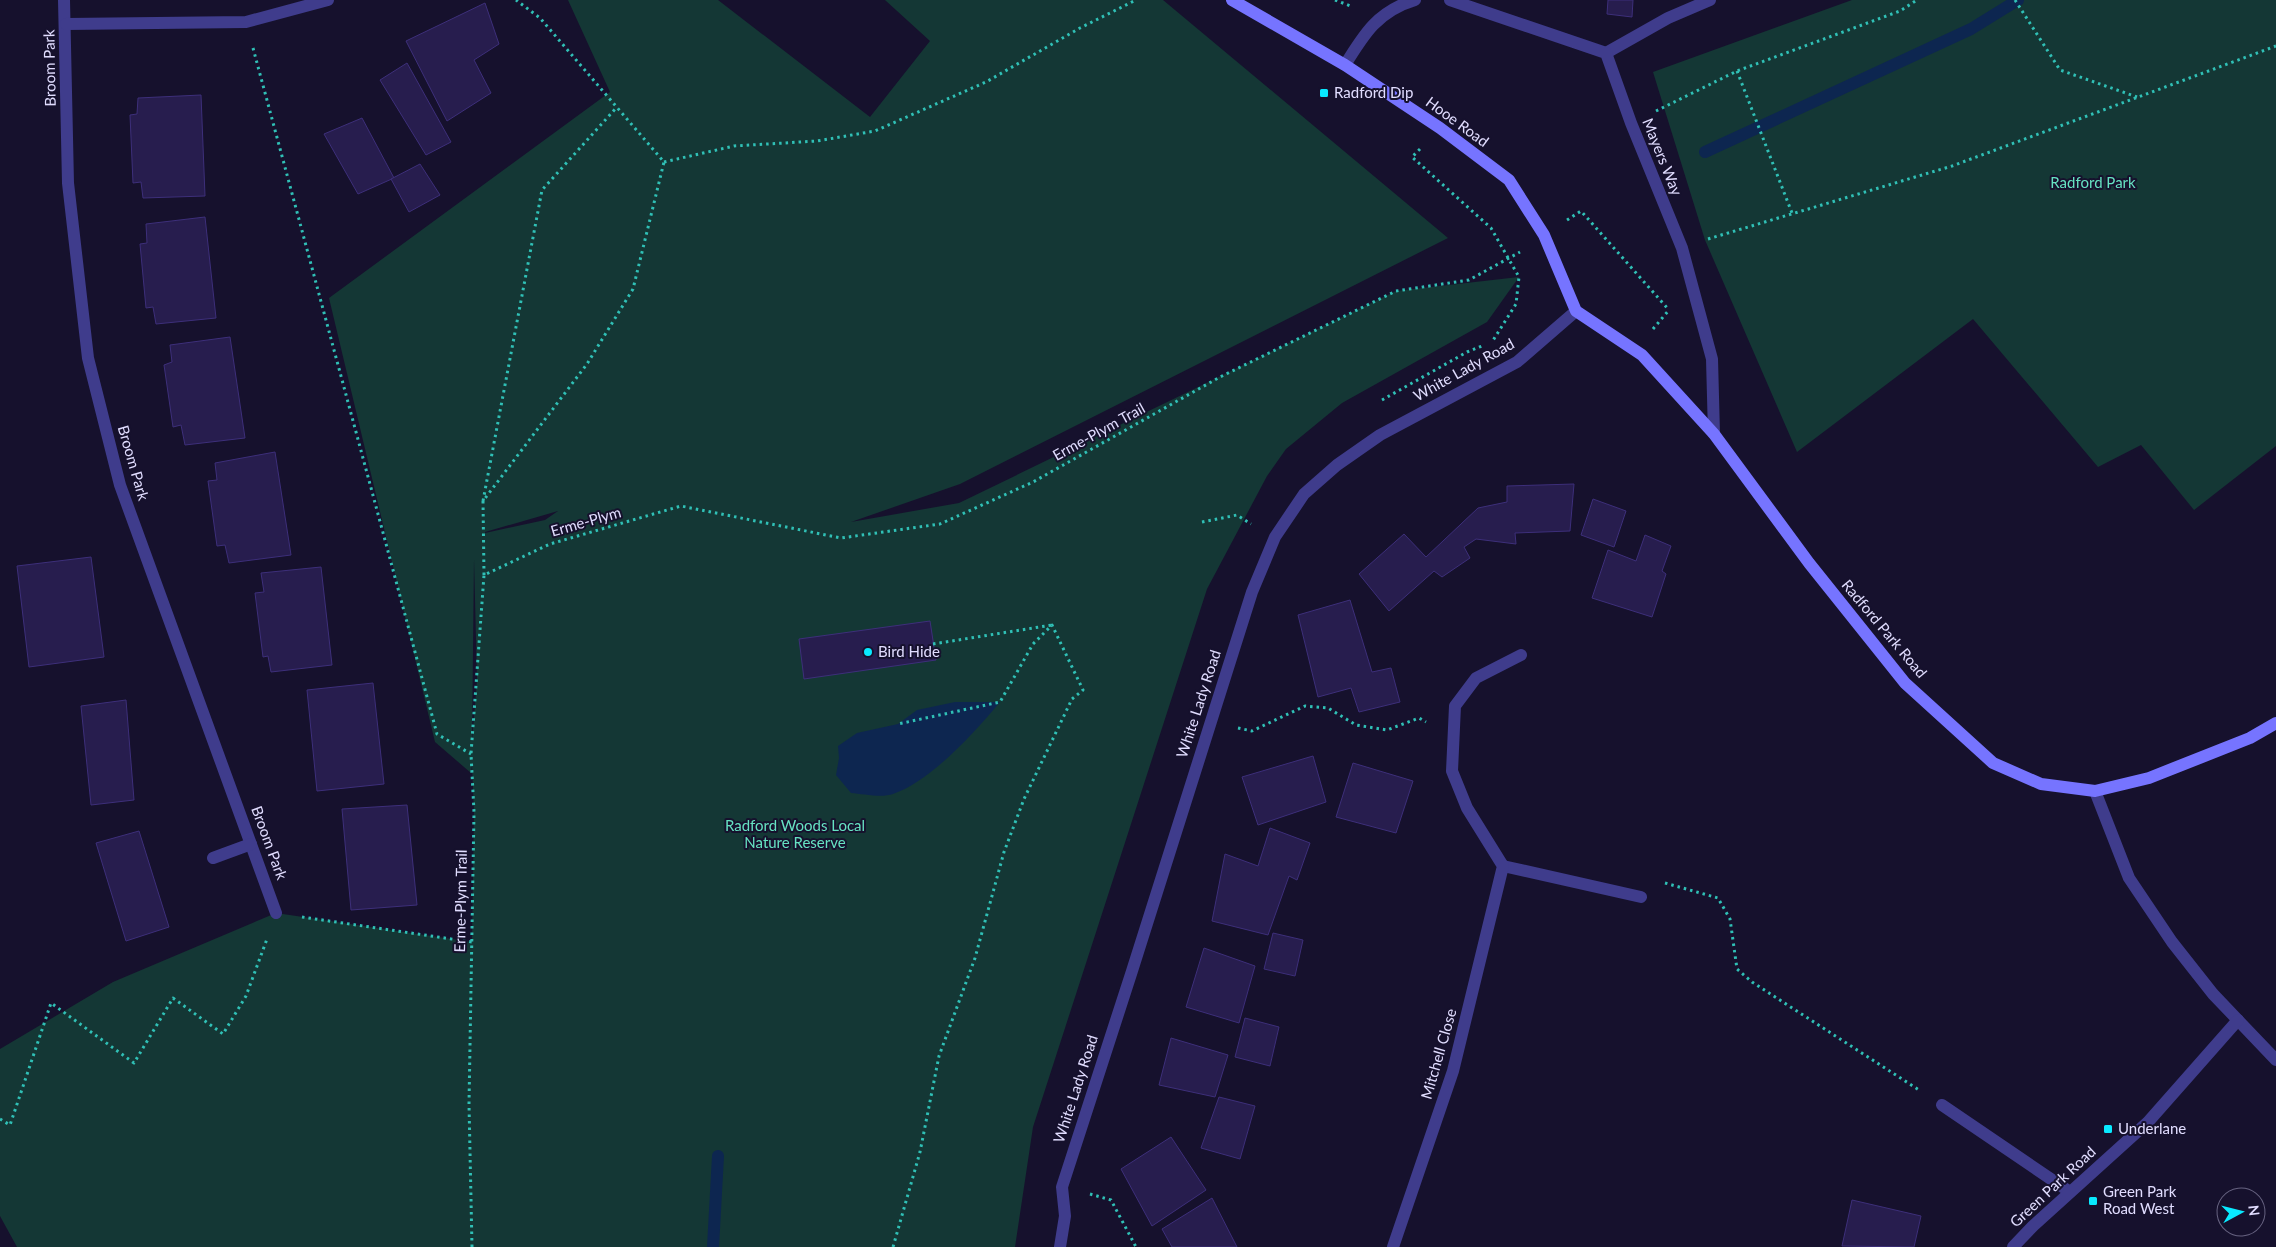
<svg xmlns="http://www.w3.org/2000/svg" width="2276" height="1247" viewBox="0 0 2276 1247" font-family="Lato,sans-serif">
<rect width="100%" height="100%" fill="#16112d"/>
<g fill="#143735" fill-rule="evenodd">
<path d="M568,0H718L870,117L930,41L885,0H1163L1448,238L960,484L851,522L959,503L1396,291L1519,277L1487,322L1342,403L1286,449L1267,476L1207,589L1033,1127L1015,1247H17L0,1216V1049L113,982L276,913L472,942L474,812L472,765L471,773L435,742L329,298L610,92ZM558,511L545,520L485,533V532ZM474,559L477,680L472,742Z"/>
<polygon points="1852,0 2276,0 2276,446 2194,510 2141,445 2098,467 1973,319 1797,452 1705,240 1653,72"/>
</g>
<path fill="#0d2650" d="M955,702H1000C975,732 931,781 893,794C882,798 863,794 851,793L836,775L839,758L838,746L857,733L898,724L917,710Z"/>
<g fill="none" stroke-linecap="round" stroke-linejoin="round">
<g stroke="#0d2650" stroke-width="12">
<polyline points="1705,152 1971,29 2018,0"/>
<polyline points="713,1247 718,1156"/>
</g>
</g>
<g fill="#271d4e" stroke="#3d2f7a">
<polygon points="1608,0 1633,0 1632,17 1607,14"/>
<polygon points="485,3 499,44 474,60 491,93 447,121 406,41"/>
<polygon points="407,63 451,142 426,155 380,80"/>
<polygon points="201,95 205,196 143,198 141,182 133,183 130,115 137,114 138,98"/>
<polygon points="362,118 394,178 358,194 324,134"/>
<polygon points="420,164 440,195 409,212 391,179"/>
<polygon points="205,217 216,318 156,324 153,307 146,308 140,244 147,243 146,224"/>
<polygon points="230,337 245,438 185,445 181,425 173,427 164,365 172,362 170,345"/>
<polygon points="275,452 291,555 229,563 225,545 217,546 208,481 217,480 215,463"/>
<polygon points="1574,484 1570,531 1515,533 1516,544 1476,539 1464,547 1470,558 1442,577 1434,571 1389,611 1359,574 1404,534 1426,557 1478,508 1507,502 1507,486"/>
<polygon points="1593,499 1626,511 1614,547 1581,535"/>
<polygon points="1645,535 1671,546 1662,571 1666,574 1652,617 1592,598 1608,550 1636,561"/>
<polygon points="91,557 104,657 29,667 17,566"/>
<polygon points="321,567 332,665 271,672 268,656 263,657 255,593 264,592 261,573"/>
<polygon points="1350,600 1372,672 1391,668 1400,702 1359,712 1351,688 1318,697 1298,615"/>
<polygon points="930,621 936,660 804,679 799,639"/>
<polygon points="373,683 384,784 317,791 307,690"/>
<polygon points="126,700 134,800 91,805 81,706"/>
<polygon points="1313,756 1326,802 1258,825 1242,777"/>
<polygon points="1353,763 1413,781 1396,833 1336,817"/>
<polygon points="407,805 417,905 351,910 342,809"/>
<polygon points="1270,828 1310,843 1297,880 1289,876 1268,935 1212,921 1225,854 1258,866"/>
<polygon points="139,831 169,927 126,941 96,843"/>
<polygon points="1273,933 1303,940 1295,976 1264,969"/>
<polygon points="1204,948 1255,966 1239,1023 1186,1007"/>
<polygon points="1245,1018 1279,1027 1270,1066 1235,1057"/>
<polygon points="1171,1038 1228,1055 1215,1097 1159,1085"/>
<polygon points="1219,1097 1255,1106 1240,1159 1201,1148"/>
<polygon points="1171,1137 1206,1190 1152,1226 1121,1169"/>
<polygon points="1212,1198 1237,1247 1172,1247 1162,1229"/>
<polygon points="1852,1200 1921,1216 1914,1247 1842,1246"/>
</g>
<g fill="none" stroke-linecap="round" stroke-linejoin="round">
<g stroke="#30c0b6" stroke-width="3" stroke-dasharray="2.5 4" stroke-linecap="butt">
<polyline points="1335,0 1353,7"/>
<polyline points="2015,0 2060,70 2137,97"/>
<polyline points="253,48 437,734 471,754"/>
<polyline points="1737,71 1792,213"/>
<polyline points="1656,111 1737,71 1900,11 1917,0"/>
<polyline points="1420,149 1412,157 1491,228 1519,277 1516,304 1492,342"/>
<polyline points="664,162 734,146 817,141 875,131 986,82 1080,28 1136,0"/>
<polyline points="1567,220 1581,211 1669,310"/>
<polyline points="1708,239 1952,166 2276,46"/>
<polyline points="1653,329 1669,310"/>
<polyline points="1382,400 1467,352 1482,346"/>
<polyline points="483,501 542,190 617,107"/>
<polyline points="1202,522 1237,515 1251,524"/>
<polyline points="484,575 483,501 587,364 633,289 664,162 540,18 516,0"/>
<polyline points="933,644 1052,625"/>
<polyline points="1238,728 1252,731 1305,706 1328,708 1356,725 1387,730 1419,718 1426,722"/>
<polyline points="1665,883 1718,898 1730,919 1737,969 1752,982 1919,1090"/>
<polyline points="302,917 472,942"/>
<polyline points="0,1119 10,1125 51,1003 134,1063 173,998 223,1034 246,996 267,939"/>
<polyline points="1090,1194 1111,1200 1136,1247"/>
<polyline points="472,1247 469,1104 474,812 471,754 484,575 550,544 681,506 841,538 940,524 1033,482 1220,377 1396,291 1469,280 1520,252"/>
<polyline points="893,1247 920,1152 939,1056 975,958 1004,852 1024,799 1072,699 1083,690 1052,625 1033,644 1000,702 898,724"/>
</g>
<polyline stroke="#3f3c8c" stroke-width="12" points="1606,53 1668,18 1710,0"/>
<g stroke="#3f3c8c" stroke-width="12">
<polyline points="64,0 68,183 88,358 120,485 276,913"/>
<polyline points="1450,0 1606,53 1631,123 1682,248 1712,359 1714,434"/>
<polyline points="66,24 246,22 328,0"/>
<path d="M1345,65C1364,34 1378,11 1415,0"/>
<polyline points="2095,791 2129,878 2172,942 2213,994 2276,1060"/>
<polyline points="213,858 251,844"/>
<polyline points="1503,866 1641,897"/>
<polyline points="1942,1105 2070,1192"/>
<polyline points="1060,1247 1065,1216 1062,1187 1132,971 1252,592 1275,537 1304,494 1337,465 1380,435 1517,362 1576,311"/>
<polyline points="1393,1247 1453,1071 1503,866 1467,808 1452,771 1455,706 1476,678 1521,655"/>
<polyline points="2013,1247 2033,1226 2148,1122 2238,1020"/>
</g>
<polyline stroke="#7674ff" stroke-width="12" points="1232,0 1345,65 1440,128 1509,180 1544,235 1576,311 1642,355 1714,434 1809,563 1905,683 1993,763 2041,784 2095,791 2149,778 2250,738 2276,723"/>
</g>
<g fill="#09e9ff" stroke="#16112d" stroke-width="2">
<rect x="1319" y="88" width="10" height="10" rx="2.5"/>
<circle cx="868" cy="652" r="5"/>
<rect x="2103" y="1124" width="10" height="10" rx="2.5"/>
<rect x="2088" y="1196" width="10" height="10" rx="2.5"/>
</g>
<g text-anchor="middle" stroke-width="4" stroke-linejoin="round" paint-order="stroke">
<g font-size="15" fill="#e1ddff" stroke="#16112d">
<text transform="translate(50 68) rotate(-91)" y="5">Broom Park</text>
<text transform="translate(1457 122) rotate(36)" y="5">Hooe Road</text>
<text transform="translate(1662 157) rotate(68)" y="5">Mayers Way</text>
<text transform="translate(1464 370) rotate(-29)" y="5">White Lady Road</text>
<text transform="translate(1099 432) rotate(-29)" y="5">Erme-Plym Trail</text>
<text transform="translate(133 463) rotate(74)" y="5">Broom Park</text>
<text transform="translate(586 522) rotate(-16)" y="5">Erme-Plym</text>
<text transform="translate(1884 629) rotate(50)" y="5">Radford Park Road</text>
<text transform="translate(1199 704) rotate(-72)" y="5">White Lady Road</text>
<text transform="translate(269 843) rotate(70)" y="5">Broom Park</text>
<text transform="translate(461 901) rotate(-89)" y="5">Erme-Plym Trail</text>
<text transform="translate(1439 1054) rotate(-74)" y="5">Mitchell Close</text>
<text transform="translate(1076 1089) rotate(-72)" y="5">White Lady Road</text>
<text transform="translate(2053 1187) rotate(-43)" y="5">Green Park Road</text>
</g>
<g font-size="15" fill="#e1ddff" stroke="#16112d" text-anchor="start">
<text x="1334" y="98">Radford Dip</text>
<text x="878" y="657">Bird Hide</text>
<text x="2118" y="1134">Underlane</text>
<text x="2103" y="1197">Green Park<tspan x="2103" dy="17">Road West</tspan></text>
</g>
<g font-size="15" fill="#66e2c2" stroke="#16112d">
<text x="2093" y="188">Radford Park</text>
<text x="795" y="831">Radford Woods Local<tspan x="795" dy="17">Nature Reserve</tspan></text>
</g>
</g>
<g transform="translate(2241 1212) rotate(83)"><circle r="24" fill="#16112d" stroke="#676381"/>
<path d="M0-4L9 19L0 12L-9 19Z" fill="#09e9ff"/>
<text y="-8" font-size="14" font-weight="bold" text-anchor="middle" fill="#e1ddff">N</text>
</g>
</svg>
